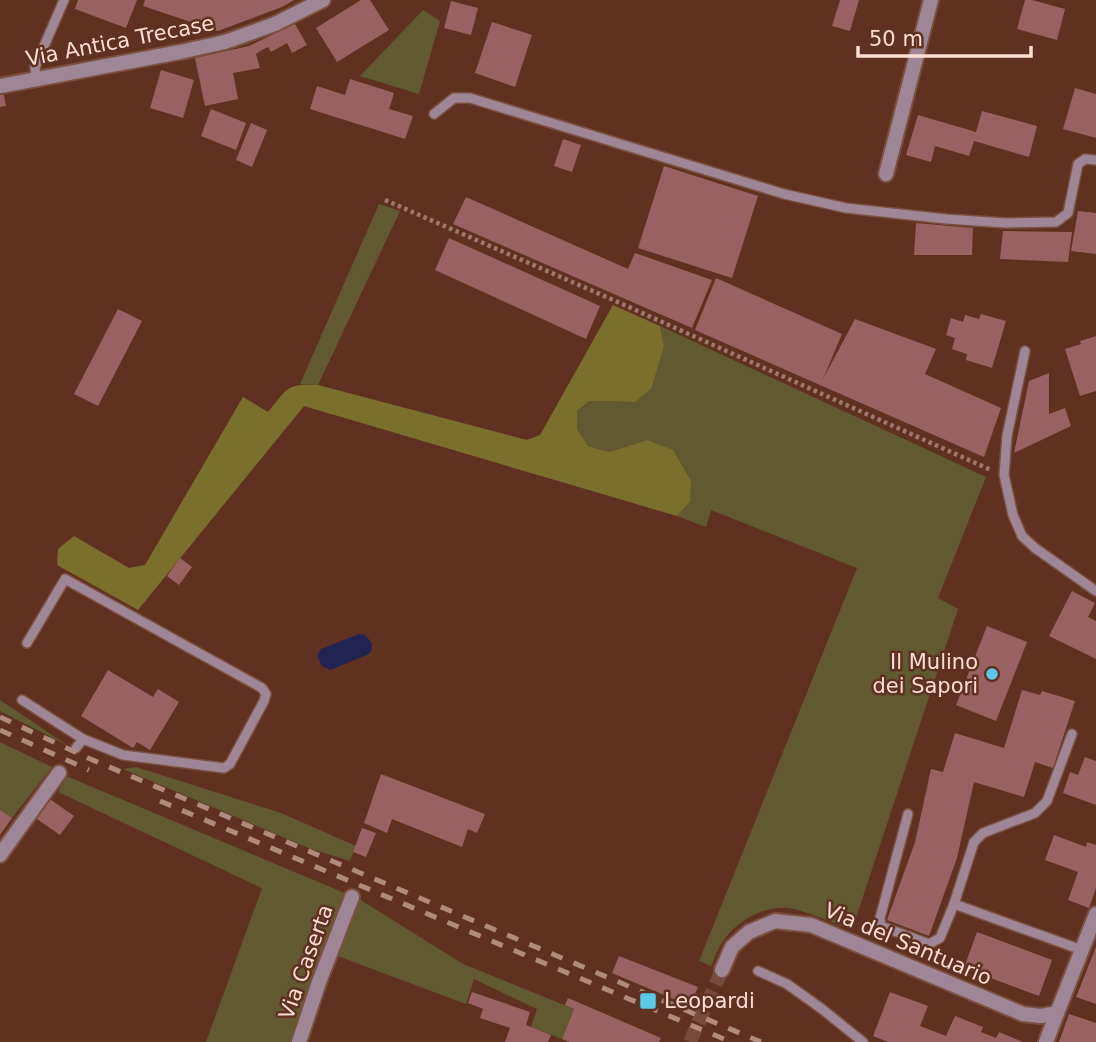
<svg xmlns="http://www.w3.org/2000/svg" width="1096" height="1042" viewBox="0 0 1096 1042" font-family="'DejaVu Sans',sans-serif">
<rect width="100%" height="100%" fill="#603121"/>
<g fill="#615a30">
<polygon points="423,10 440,21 419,94 360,76"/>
<polygon points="379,204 400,211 318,385 300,384"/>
<path d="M660,326L986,477L938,598L958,609L852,930C833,923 814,914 794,909C766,903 734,921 720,946C716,952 714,960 711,966L699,961L857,568L711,510L706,527L677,516L690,502L647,440L609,452L588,446L577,429V411L591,401L635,402L664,346Z"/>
<polygon points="0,700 67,745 0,711"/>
<polygon points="0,742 52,767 12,818 0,810"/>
<polygon points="136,767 281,813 356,846 350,861 311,849 123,769"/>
<polygon points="66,776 347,894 309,987 292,1042 206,1042 262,888 58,792"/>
<polygon points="359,899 463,964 574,1009 562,1039 531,1027 537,1009 474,979 466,1004 335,955"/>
</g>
<path fill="#7b6f2e" d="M613,305L660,326L664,346L651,389L635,402L590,401L577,411V429L588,446L609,452L647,440L673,450L691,481L690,502L677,516L304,406L138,610L57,565L58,549L74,536L129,568L145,565L243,397L268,412C287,389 286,383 318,385L527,440L540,435Z"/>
<polygon fill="#232353" points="359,634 365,635 372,643 371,652 367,655 330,670 322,666 317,656 321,649"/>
<g fill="#996161">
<polygon points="78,0 137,0 126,28 75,9"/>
<polygon points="145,0 294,0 282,7 218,31 143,6"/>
<polygon points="361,0 370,0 389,30 337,62 316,28"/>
<polygon points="840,0 859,0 850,31 832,26"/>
<polygon points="1025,0 1032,0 1065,9 1057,40 1017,29"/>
<polygon points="451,1 478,8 471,35 444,28"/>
<polygon points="492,22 532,35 515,87 475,73"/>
<polygon points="295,24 307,45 292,53 287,43 271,52 268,47 262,50 256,54 260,68 233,73 238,99 205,106 195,58 249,46"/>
<polygon points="161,70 194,80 183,118 150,108"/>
<polygon points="350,79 394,93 389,109 413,116 405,139 310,109 317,86 345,95"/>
<polygon points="1075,88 1096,94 1096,138 1063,129"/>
<polygon points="0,95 4,95 6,106 0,107"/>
<polygon points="211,109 246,123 236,150 201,136"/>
<polygon points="982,111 1037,126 1029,157 974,141 969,156 935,146 931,162 906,155 918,115 976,132"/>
<polygon points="251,123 267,130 252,167 236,160"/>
<polygon points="563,139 581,145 572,172 554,166"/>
<polygon points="664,166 758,196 732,278 638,248"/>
<polygon points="466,197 628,269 635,253 712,280 692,328 453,224"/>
<polygon points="1078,211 1096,213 1096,254 1071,251"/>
<polygon points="916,223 973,228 972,255 914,255"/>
<polygon points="1003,231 1072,232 1068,262 1000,259"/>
<polygon points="449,238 600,306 586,339 435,270"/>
<polygon points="716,278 842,334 823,379 855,319 936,349 925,374 1001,408 984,457 695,330"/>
<polygon points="118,309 142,321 98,406 74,394"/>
<polygon points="981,314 1006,321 992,368 966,360 967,354 952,349 955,338 946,335 951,318 963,322 965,315 979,319"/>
<polygon points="1096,336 1096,391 1080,396 1065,349 1081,344 1080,341"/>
<polygon points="1049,373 1049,414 1065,408 1071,426 1014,453 1029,381"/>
<polygon points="180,558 192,567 179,585 167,576"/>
<polygon points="1072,591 1095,603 1088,617 1096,621 1096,659 1049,636"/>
<polygon points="987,626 1027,642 996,721 956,705"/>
<polygon points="108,670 153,697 158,689 179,702 150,750 137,742 133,748 81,716"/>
<polygon points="1022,690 1040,695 1042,691 1075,701 1053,768 1035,762 1024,797 974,782 957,858 929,936 887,920 915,842 931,769 943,772 955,733 1004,748"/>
<polygon points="1085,757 1096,761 1096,805 1063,793 1070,772 1078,775"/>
<polygon points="381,774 485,814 477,833 468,829 462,847 392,819 387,833 364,823"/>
<polygon points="47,797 74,816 60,835 34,817"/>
<polygon points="0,810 12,818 0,835"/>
<polygon points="362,828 376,833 366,857 353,852"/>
<polygon points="1054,835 1086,847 1087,842 1096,845 1096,888 1089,908 1068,900 1078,872 1045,860"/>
<polygon points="977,932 1052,960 1039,996 964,968"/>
<polygon points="1096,947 1096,1004 1076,997"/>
<polygon points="619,956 698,987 690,1006 612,973"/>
<polygon points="472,992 530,1012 526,1025 551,1035 548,1042 505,1042 510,1028 480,1018 483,1009 468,1003"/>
<polygon points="890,992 928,1006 920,1026 946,1036 955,1016 983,1027 981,1032 996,1038 999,1032 1023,1042 888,1042 873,1036"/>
<polygon points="568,998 661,1038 659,1042 569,1042 562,1039 574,1009 565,1005"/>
<polygon points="1069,1014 1096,1023 1096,1042 1059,1042"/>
</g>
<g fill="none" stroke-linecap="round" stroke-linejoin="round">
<polyline stroke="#774b3c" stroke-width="14" stroke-dasharray="14 7" stroke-linecap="butt" points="690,1042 722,970"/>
<g stroke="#7c5041" stroke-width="12">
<g id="service">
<polyline points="36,79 35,67 64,0"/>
<polyline points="434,114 454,98 470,98 784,194 846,208 946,219 1006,223 1056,222 1068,213 1078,164 1085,159 1096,160"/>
<polyline points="1025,351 1007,436 1004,475 1013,515 1022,536 1035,548 1096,591"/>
<polyline points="27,643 65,579 262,688 266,694 264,701 230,764 224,768 123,755 83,739 76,748"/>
<polyline points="22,700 83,739"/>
<polyline points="1072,734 1047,801 1035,813 983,833 974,842 954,904 1082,950"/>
<polyline points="908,814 880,918 881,926 929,944 940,938 954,904"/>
<polyline points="758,971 787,984 822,1009 863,1042"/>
</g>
</g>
<g stroke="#7c5041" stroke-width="18">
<g id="minor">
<polyline points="0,86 180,52 225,42 275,24 323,0"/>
<polyline points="886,174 931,0"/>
<polyline points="0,855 59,773"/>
<polyline points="299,1042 319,982 352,897"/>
<polyline points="1046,1042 1057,1013"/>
</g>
</g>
<g stroke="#7c5041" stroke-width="18">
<polyline id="tertiary" points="722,970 732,947 749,932 775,921 811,925 1023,1014 1041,1016 1057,1013 1096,914"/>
</g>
<polyline stroke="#a0776a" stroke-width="4.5" stroke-dasharray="3.5 3.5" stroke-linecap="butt" points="385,200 611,299 991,470"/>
<use href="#service" stroke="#9f8696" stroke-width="9"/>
<use href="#minor" stroke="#9f8696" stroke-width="14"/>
<use href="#tertiary" stroke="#9f8696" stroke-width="14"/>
<g stroke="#b08a7d" stroke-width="5" stroke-dasharray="12 12" stroke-linecap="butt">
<polyline points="0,717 88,758 761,1042"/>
<polyline points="0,730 89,770"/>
<polyline points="160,801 731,1042"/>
</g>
</g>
<g fill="#5bc8e7" stroke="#603121" stroke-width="2.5">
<circle cx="992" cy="674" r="7"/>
<rect x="639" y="992" width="18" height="18" rx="3.5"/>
</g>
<g text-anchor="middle" stroke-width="5" stroke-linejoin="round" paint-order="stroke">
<g font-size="21" fill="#fcded4" stroke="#603121">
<text transform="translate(120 41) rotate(-11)" y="7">Via Antica Trecase</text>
<text transform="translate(908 944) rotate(23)" y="7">Via del Santuario</text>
<text transform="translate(306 962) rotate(-70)" y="7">Via Caserta</text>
</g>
<g font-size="21" fill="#fcded4" stroke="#603121" text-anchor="end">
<text x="978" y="669">Il Mulino<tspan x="978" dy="24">dei Sapori</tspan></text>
<text x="664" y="1008" text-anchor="start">Leopardi</text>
</g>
</g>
<path d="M858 46v10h173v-10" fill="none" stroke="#fcded4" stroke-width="3.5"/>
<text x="869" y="46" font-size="21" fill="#fcded4" stroke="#603121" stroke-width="5" paint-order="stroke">50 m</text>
</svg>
